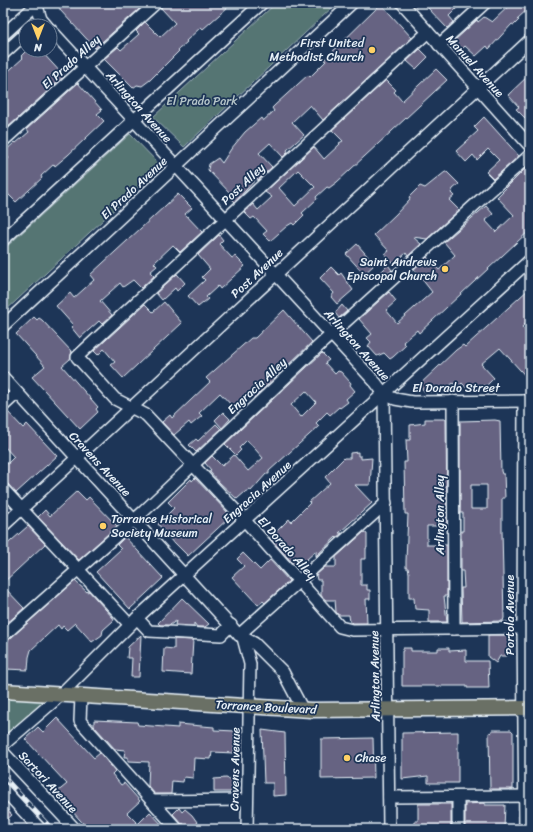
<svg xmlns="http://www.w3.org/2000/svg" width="533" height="832" viewBox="0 0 533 832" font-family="Sriracha,sans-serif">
<rect width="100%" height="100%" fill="#1d3557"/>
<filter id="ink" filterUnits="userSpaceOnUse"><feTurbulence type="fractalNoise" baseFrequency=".025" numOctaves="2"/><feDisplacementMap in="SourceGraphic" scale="8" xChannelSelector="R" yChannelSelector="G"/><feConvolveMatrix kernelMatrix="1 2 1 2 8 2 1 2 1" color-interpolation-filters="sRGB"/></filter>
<g filter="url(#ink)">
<g fill="#557473" stroke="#9eb2b6">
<polygon points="276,3 337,3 184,147 153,117"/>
<polygon points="130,134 161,166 3,313 3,250"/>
<polygon points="3,691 61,694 3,745"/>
</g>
<g fill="#666382" stroke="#e8f1f8" fill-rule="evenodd">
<polygon points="60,3 146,3 95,48 60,10"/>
<polygon points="163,3 224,3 228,7 203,29 201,27 186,41 187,42 178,50 179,51 150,80 142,86 137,85 133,88 104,59 118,47 121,50 139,34 136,31 145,22 160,37 175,23 161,8"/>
<polygon points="433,3 452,3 457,8 449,16 454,22 447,28 428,8"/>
<polygon points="512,3 530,3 530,7 517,19 519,20 514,25 512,24 489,49 487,46 476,56 465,46 462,49 454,41 477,20 478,22 484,17 492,22"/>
<polygon points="381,4 412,38 323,120 310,105 292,122 304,135 287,150 288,152 283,157 270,143 259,153 272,167 258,180 257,178 235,202 230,197 232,195 208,170 209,164 218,158 222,163 231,149 245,132 261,118 263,121 274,111 272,108 275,105 308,75 310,77 326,61 324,60"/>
<polygon points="420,49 428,57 416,69 407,61"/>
<polygon points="27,50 40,50 64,76 6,129 3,126 3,76 23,58 21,56"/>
<path d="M436,69L447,80L337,182L329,188L327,187L316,197L317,199L302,213L304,215L294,225L292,223L287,226L270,241L263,234L267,231L254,217L251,219L244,212L253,204L258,210L272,197L265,192L314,147L324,159L340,144L339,143L343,141L332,130L386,80L396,90L394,92L402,101ZM298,170L315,187L295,206L279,188Z"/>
<polygon points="530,74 530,115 526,119 516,109 519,107 508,95"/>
<polygon points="78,83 102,110 97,114 104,121 68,155 55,166 54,164 41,176 42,178 16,202 3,189 3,164 9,158 3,153 15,142 16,143 29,132 27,129"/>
<polygon points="484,117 519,156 493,179 486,172 499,160 488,149 477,160 473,155 466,162 456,151 478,131 474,127"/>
<polygon points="527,167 530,171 530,230 419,333 417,330 403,342 406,345 393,357 390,359 384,353 377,356 368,346 371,342 367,338 372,334 359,319 389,292 396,301 386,310 397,323 432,292 414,269 427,257 439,270 455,255 444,242 486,206 493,214 485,220 496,232 514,215 497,197"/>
<polygon points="445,172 447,172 459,184 453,189 451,193 454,196 449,200 459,210 427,239 413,237 421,244 408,256 406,253 394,264 385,254 389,251 374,235 396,214 410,199 409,197 420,186 425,188"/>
<polygon points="178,194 192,208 185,214 202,232 180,252 173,245 154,263 157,266 150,272 154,276 141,288 133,280 123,287 120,283 100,301 112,315 102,324 99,321 80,338 71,327 73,325 56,306 70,293 74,298 94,280 90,275"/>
<polygon points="219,235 223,240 219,244 232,258 235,256 245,266 220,289 218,286 206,297 208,299 198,307 188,296 205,280 202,277 210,269 198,255"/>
<polygon points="357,244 370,259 369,260 373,266 364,274 346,254"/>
<polygon points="388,265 392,270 382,279 378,275"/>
<polygon points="331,267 339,275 341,273 353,290 337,304 331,297 334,293 320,278"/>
<polygon points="177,274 185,283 177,291 175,288 162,300 156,293"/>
<polygon points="530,288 530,319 522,327 530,336 530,381 500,348 481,364 494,378 486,386 485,385 481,388 476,384 469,391 462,383 457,388 453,383 444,391 440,391 436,387 431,392 428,390 425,392 419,385 456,350 463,345 465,347"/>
<polygon points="164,302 182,323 123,378 111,365 115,362 104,349 98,355 94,351 145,304 153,312"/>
<polygon points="342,305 347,311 339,318 335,313"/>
<polygon points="284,310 312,342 254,398 249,393 234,408 220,393 199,413 202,416 191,425 189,422 174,435 162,422 170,415 172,418 210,382 206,378 251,338 255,338"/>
<polygon points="34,317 37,320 39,318 42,320 72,352 70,359 62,366 98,407 96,409 98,412 80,429 32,377 45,366 16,334"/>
<path d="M322,353L329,360L325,363L335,374L338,371L341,372L351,383L350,385L355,391L346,399L348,402L340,408L339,407L330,415L327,412L316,423L319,426L269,471V474H266L251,491L250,489L245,492L237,499L219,482L209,471L211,470L205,463L212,456L222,466L234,455L248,471L263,458L247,440L239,448L241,450L236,455L225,444ZM306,391L316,402L301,417L291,405Z"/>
<polygon points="7,411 23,428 27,424 57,456 16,493 8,484 3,482 3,473 7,470 4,467 14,457 3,445 3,413"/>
<polygon points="223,412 230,419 222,428 215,420"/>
<polygon points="425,419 446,419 447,526 427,526 427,545 447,545 447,596 444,596 447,622 429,622 429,610 415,609 414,598 409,598 409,573 408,568 406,568 406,561 408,514 405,514 404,462 407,462 406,440 410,440 410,425 425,423"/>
<path d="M495,420L500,421L501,471L502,474H504L505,498H502V531L504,618L503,621L462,622L461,588H464L463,571H461V531H463V513H460V421ZM471,485H487V509H471Z"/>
<polygon points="216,424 221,429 196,452 189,445 196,439 198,441"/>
<polygon points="358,452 358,456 361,456 361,459 372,458 370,485 355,485 372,503 339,533 342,533 336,538 336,537 316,556 316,551 297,568 270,538 289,519 291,522 310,503 309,502 330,483 325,477 344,458 350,458 350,453"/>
<polygon points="195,478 231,516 188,556 175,543 174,544 158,524 174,508 168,502 191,479 192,481"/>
<polygon points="77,491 86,500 89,497 117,526 79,560 38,517 45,510 50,516"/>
<polygon points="28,526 45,544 3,583 3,548"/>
<polygon points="364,532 367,534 367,548 366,548 366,559 361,559 361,585 367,585 367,590 370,590 370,599 366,599 367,623 353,623 350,622 349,615 338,615 336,612 335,600 326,600 321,596 321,580 317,580 316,575 325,567 336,567 336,557"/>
<polygon points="125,537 163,578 130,609 96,572 121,549 117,545"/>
<polygon points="243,553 260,570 270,560 289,581 265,603 263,601 258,605 232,577 244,566 237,559"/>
<polygon points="75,581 87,592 89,591 114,619 113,621 103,630 102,635 92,642 75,623 67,630 63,626 61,629 58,625 31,650 29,657 28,670 5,669 6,642"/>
<polygon points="3,586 24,608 3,627"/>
<polygon points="182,598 209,624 205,627 197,627 194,623 194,626 175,625 176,621 170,625 160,625 158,623"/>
<polygon points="141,635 139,677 131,677 132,658 127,658 128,647"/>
<polygon points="488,635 511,635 511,652 506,652 507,656 500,656 496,663 488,657"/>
<polygon points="174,639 193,640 191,674 163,672 164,648 174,649"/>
<polygon points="403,648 411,648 411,651 438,651 438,648 449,648 449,651 466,650 466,661 488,661 489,688 467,688 467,686 402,686 402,651 403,651"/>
<polygon points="57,718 94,758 100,753 115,771 112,774 121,785 124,783 140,801 127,813 138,824 150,812 166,829 88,829 56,793 67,784 25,739 38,727 43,732"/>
<polygon points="94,720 137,722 138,725 178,728 178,724 214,727 214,730 235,731 234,753 212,752 211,759 194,758 193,778 184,777 183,782 172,781 171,794 155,794 148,786 149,762 128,761 128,757 124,757 125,750 115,749 94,726"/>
<polygon points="262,730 285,733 286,795 273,796 273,783 264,783"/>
<polygon points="492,730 511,730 513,732 513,789 490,789 489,733 492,732"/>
<polygon points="458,732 458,783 428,783 428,776 402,779 402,733"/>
<polygon points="373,738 374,778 321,779 321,739"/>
<polygon points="226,778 233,780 234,792 214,792 214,779"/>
<polygon points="485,803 485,805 505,805 504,829 465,829 465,804"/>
<polygon points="418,804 451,804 451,829 415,829 415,821 418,821"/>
<polygon points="3,805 12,815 3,823"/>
<polygon points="179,808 182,812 185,809 192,815 202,829 189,829 183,823 182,824 173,814"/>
</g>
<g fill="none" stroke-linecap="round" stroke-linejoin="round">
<g stroke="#e8f1f8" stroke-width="14">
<g id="minor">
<polyline points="36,3 41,19 47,26"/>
<polyline points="402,3 530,146"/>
<polyline points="50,29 376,383 384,394 389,829"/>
<polyline points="428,32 77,357 115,399 146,415 240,515 340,627 352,630 530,628"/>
<polyline points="3,35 36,5"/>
<polyline points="439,45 485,3"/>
<polyline points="3,54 26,33"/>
<polyline points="3,141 156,3"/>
<polyline points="3,240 262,3"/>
<polyline points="3,326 352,3"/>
<polyline points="3,377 239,635 254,643 283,672 303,710"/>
<polyline points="384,394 395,399 412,402 530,401"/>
<polyline points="453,401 454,629"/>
<polyline points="524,401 523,628 525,829"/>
<polyline points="3,406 17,393"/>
<polyline points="3,489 130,625"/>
<polyline points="3,526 530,40"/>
<polyline points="137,618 149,631 221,635 231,625"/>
<polyline points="239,635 386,503"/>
<polyline points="3,636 143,512 323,342 530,155"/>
<polyline points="243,638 250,664 247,829"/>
<polyline points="81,696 80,721 177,829"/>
<polyline points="3,745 54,701 137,618 530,260"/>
<polyline points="3,752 75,829"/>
<polyline points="3,789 40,829"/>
<polyline points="389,797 530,796"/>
<polyline points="458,797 458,829"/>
<polyline points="153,801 247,800"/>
</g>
</g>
<g stroke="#e8f1f8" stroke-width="17">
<polyline id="major" points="3,691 311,710 530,708"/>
</g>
<use href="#minor" stroke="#1d3557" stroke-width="11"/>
<use href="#major" stroke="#6b7065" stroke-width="14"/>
<g stroke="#e8f1f8" stroke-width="4.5">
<polyline id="rail" points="3,776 52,829"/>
</g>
<use href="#rail" stroke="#1d3557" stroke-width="3" stroke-dasharray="9" stroke-linecap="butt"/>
</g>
</g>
<g fill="#ffd166" stroke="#1d3557" stroke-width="1.5">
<circle cx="372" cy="50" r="4"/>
<circle cx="445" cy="269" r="4"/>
<circle cx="103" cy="526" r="4"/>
<circle cx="347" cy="758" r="4"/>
</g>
<g text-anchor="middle" stroke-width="3.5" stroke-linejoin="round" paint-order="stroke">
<g font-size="12" fill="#e8f1f8" stroke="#1d3557" text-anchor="end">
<text x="364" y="47">First United<tspan x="364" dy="14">Methodist Church</tspan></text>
<text x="437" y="266">Saint Andrews<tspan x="437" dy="14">Episcopal Church</tspan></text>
<text x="111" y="523" text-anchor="start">Torrance Historical<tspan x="111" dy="14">Society Museum</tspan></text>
<text x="355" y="762" text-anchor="start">Chase</text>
</g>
<g font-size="12" fill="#e8f1f8" stroke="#1d3557">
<text transform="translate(71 62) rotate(-42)" y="4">El Prado Alley</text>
<text transform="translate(475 66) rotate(48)" y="4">Manuel Avenue</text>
<text transform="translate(139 107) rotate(48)" y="4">Arlington Avenue</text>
<text transform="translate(243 184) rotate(-43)" y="4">Post Alley</text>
<text transform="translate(134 188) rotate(-43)" y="4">El Prado Avenue</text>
<text transform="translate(257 273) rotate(-43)" y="4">Post Avenue</text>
<text transform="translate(357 345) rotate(48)" y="4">Arlington Avenue</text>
<text transform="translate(257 386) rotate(-43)" y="4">Engracia Alley</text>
<text x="456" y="392">El Dorado Street</text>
<text transform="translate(100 464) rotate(47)" y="4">Cravens Avenue</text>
<text transform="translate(257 492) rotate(-42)" y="4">Engracia Avenue</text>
<text transform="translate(440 515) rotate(-90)" y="4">Arlington Alley</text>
<text transform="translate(287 548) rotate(48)" y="4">El Dorado Alley</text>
<text transform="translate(510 615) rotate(-90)" y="4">Portola Avenue</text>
<text transform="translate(375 676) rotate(-91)" y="4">Arlington Avenue</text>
<text transform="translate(266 707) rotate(3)" y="4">Torrance Boulevard</text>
<text transform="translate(235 769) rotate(-89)" y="4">Cravens Avenue</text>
<text transform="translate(48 782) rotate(47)" y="4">Sartori Avenue</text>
</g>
<g font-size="12" fill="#b5c5c9" stroke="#1d3557">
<text x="202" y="105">El Prado Park</text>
</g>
</g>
<rect width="533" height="832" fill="none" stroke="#1d3557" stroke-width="16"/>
<rect x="8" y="8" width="517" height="816" fill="none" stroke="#e8f1f8" stroke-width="1.5" filter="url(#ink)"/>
<g transform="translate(38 38) rotate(180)"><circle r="19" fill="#1d3557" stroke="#6e8097"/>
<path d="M0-3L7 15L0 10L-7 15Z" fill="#ffd166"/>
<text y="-6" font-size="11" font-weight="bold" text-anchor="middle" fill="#e8f1f8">N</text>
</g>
</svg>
